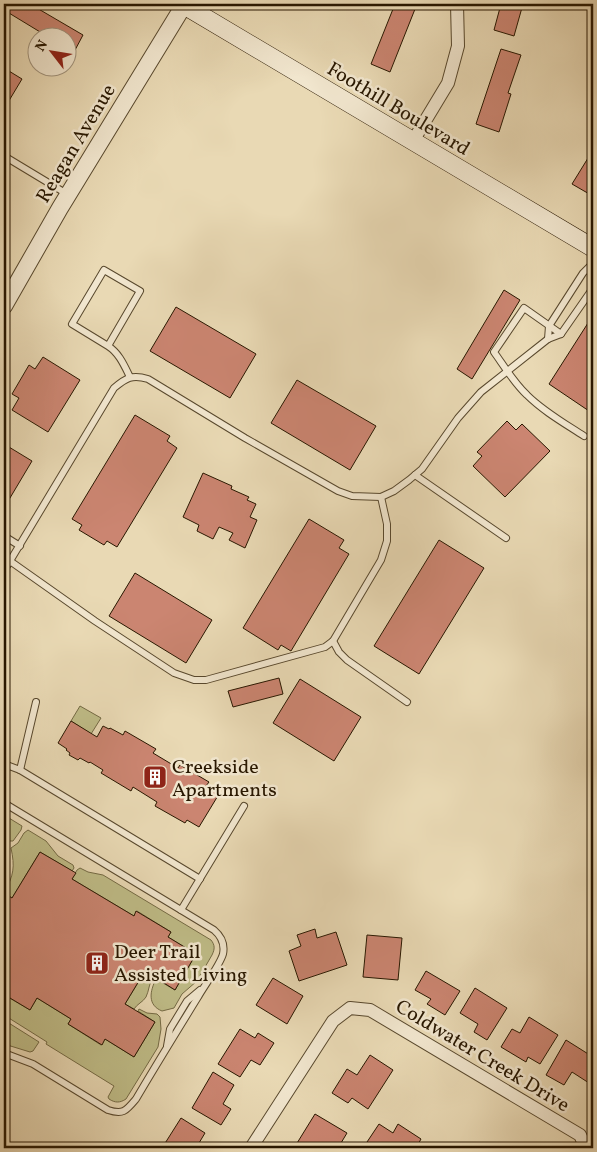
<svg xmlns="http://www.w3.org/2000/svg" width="597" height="1152" viewBox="0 0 597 1152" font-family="Vollkorn,serif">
<rect width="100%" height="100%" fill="#e9d9b4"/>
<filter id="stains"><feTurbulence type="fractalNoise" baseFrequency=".004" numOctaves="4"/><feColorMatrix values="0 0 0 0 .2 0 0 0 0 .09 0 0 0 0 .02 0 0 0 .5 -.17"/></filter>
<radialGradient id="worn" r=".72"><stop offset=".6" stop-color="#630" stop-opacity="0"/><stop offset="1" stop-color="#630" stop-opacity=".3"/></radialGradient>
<g fill="#bfbc87" stroke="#746a44">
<polygon points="80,706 101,718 91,734 71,721"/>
<polygon points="4,815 22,826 21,830 13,841 9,841 4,833"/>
<path d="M28,830L46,841L58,856L73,865L74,868L72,871L40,852L12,898L4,893C14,875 15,867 11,848L18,843L24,833Z"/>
<path d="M80,868L88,872L103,875L211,940C215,945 215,949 212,955L197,981L182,994L174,1008L162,1011C147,1005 150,991 156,979L175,990L196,954L168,937L171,932L137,911L134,916L72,879L77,870Z"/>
<path d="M145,971L153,977C149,983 149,991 146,997C143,1002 137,1004 134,1009L125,1004Z"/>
<path d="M6,996L30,1010L37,998L71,1019L68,1024L101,1045L105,1039L134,1057L155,1022L138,1011L139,1009L147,1013L157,1014L160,1017L161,1029L158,1047L126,1099C120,1103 115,1103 109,1099L108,1097L114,1086L46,1044L47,1042L4,1015V1000Z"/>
<polygon points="4,1020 39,1042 33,1051 30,1052 4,1044"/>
</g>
<g fill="#cb8571" stroke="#281700">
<polygon points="4,4 30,4 83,35 74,52 68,48 68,38 50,38 4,10"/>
<polygon points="395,4 417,4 390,72 371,64"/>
<polygon points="501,4 523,4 514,36 494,30"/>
<polygon points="501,49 521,55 508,93 511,94 499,132 476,124"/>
<polygon points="4,68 22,79 4,109"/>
<polygon points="593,150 593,191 591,195 572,184"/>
<polygon points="504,290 520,300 472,379 457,369"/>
<polygon points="176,307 256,354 230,398 150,351"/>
<polygon points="588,323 593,326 593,411 592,413 549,384"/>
<polygon points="43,357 80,380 48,432 12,410 19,398 12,394 29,365 35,369"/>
<polygon points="297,380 376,426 350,470 271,423"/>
<polygon points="135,415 170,436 167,441 177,448 117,547 107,541 104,545 79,530 82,525 72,519"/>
<polygon points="507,421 516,430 522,424 550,451 505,497 473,466 482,456 477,452"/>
<polygon points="4,444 32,461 4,508"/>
<polygon points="203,473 232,486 231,489 249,497 247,500 256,504 250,517 257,520 245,548 229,540 233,533 219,527 213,539 197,531 199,525 183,517"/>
<polygon points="309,519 344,540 339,548 349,554 291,651 281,645 278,650 243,628"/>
<polygon points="439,540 484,568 419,674 374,646"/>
<polygon points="135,573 212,620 186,663 109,616"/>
<polygon points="279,678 283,694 233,707 228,691"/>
<polygon points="300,679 361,717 334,761 273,723"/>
<polygon points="71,721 97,737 103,726 109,729 110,728 123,735 125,731 156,749 153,753 178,768 180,765 209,782 206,786 219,794 199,827 187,820 185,823 155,806 157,802 133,787 131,791 101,773 103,770 90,762 89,763 80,758 78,760 69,755 70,753 66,750 67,749 58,743"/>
<polygon points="40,852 76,873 72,879 134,916 136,911 171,932 168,937 196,954 175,990 145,971 125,1004 155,1022 134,1057 105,1039 102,1045 68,1024 71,1019 37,998 30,1010 5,995 9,989 7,988 4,993 4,893 12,898"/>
<polygon points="315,929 317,938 336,932 347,965 299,981 289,951 301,946 297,935"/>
<polygon points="367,935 402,938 398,980 363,977"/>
<polygon points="426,971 460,991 445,1015 427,1004 431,999 415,990"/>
<polygon points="273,978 303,996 287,1024 256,1005"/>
<polygon points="475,988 507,1008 487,1040 474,1032 478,1024 460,1013"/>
<polygon points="529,1017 558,1035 540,1064 528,1057 526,1062 501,1047 512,1029 520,1033"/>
<polygon points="240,1029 255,1038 258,1033 274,1043 260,1065 251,1060 240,1077 218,1064"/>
<polygon points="566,1040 593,1057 593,1076 589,1083 572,1072 564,1085 546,1075"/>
<polygon points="370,1055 393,1070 368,1109 352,1098 348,1103 332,1093 347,1069 357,1075"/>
<polygon points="213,1072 234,1085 223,1104 231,1109 221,1125 192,1108"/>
<polygon points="315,1114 347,1133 338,1148 294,1148"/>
<polygon points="181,1118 205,1133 196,1148 162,1148"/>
<polygon points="379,1124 393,1133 398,1124 421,1139 416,1148 371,1148 365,1145"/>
</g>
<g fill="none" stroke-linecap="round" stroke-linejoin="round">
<g stroke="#58482d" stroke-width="8">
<g id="service">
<polyline points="4,156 67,194"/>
<path d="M561,334L524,308L494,352C504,366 514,383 527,395C543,411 564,423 584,436"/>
<polyline points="548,339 549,326 583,273 593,263"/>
<path d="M108,346L140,291L104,270L72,324L108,346C119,353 124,365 130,377"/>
<polyline points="415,475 506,538"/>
<polyline points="4,536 20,546"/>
<polyline points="10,561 95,621 174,673 194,680 206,680 325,647 333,641 381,560 387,541 387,524 381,497"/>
<path d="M4,571L114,388C126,378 132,374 148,379L245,438L338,491L352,496L381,497L394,491L409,480L422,469L458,418L481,392L548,339L561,334L593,288"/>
<polyline points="333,641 339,652 347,660 407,702"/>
<polyline points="4,764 20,770 200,879"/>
<polyline points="20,770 36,702"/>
<path d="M4,803L214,930C221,936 225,944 223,954C220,965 204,986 198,997C177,1031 156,1065 136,1099C126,1111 123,1115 108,1110L33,1064L4,1053"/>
<polyline points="181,910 244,806"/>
<polyline points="167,1046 170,1029 187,1001 200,990"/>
</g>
</g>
<g stroke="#58482d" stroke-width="14">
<g id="minor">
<polyline points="413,141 448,83 458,46 457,4"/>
<polyline points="251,1148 333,1021 350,1008 370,1010 580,1135 586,1148"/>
</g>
</g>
<g stroke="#58482d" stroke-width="18">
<polyline id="tertiary" points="4,306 60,208 184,5"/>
</g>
<g stroke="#281700" stroke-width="19">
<polyline id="secondary" points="182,4 593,248"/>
</g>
<use href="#service" stroke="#f1e6ce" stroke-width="6"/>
<use href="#minor" stroke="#f1e6ce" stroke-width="12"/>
<use href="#tertiary" stroke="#f1e6ce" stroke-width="16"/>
<use href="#secondary" stroke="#f1e6ce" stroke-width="18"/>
</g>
<defs>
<g id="building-square" transform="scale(1.25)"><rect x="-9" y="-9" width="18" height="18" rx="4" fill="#8f2418" stroke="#f1e6ce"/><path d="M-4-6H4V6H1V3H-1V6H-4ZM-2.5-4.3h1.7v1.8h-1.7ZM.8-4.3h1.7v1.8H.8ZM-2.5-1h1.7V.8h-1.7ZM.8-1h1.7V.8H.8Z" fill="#fff"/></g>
</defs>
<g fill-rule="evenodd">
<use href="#building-square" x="155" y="777"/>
<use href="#building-square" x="97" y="963"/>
</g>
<g text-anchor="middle" stroke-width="5" stroke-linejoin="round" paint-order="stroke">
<g font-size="20" fill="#281700" stroke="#f1e6ce">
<text transform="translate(399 108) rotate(31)" y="7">Foothill Boulevard</text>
<text transform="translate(75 143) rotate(-59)" y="7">Reagan Avenue</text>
<text transform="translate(483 1055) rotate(31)" y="7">Coldwater Creek Drive</text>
</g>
<g font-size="20" fill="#281700" stroke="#f1e6ce" text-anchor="start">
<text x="172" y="773">Creekside<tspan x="172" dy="23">Apartments</tspan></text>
<text x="114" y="958">Deer Trail<tspan x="114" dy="23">Assisted Living</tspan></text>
</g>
</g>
<rect width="597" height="1152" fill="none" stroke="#e9d9b4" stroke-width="20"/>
<rect x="5" y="5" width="587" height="1142" fill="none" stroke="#281700" stroke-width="2.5"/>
<rect x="10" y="10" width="577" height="1132" fill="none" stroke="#281700"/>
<g transform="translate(52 52) rotate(301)"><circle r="24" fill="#f1e6ce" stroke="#a1937c"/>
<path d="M0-4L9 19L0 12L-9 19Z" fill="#8f2418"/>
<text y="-8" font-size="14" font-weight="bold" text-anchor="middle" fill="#281700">N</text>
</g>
<rect width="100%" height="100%" filter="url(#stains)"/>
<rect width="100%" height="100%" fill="url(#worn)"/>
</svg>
